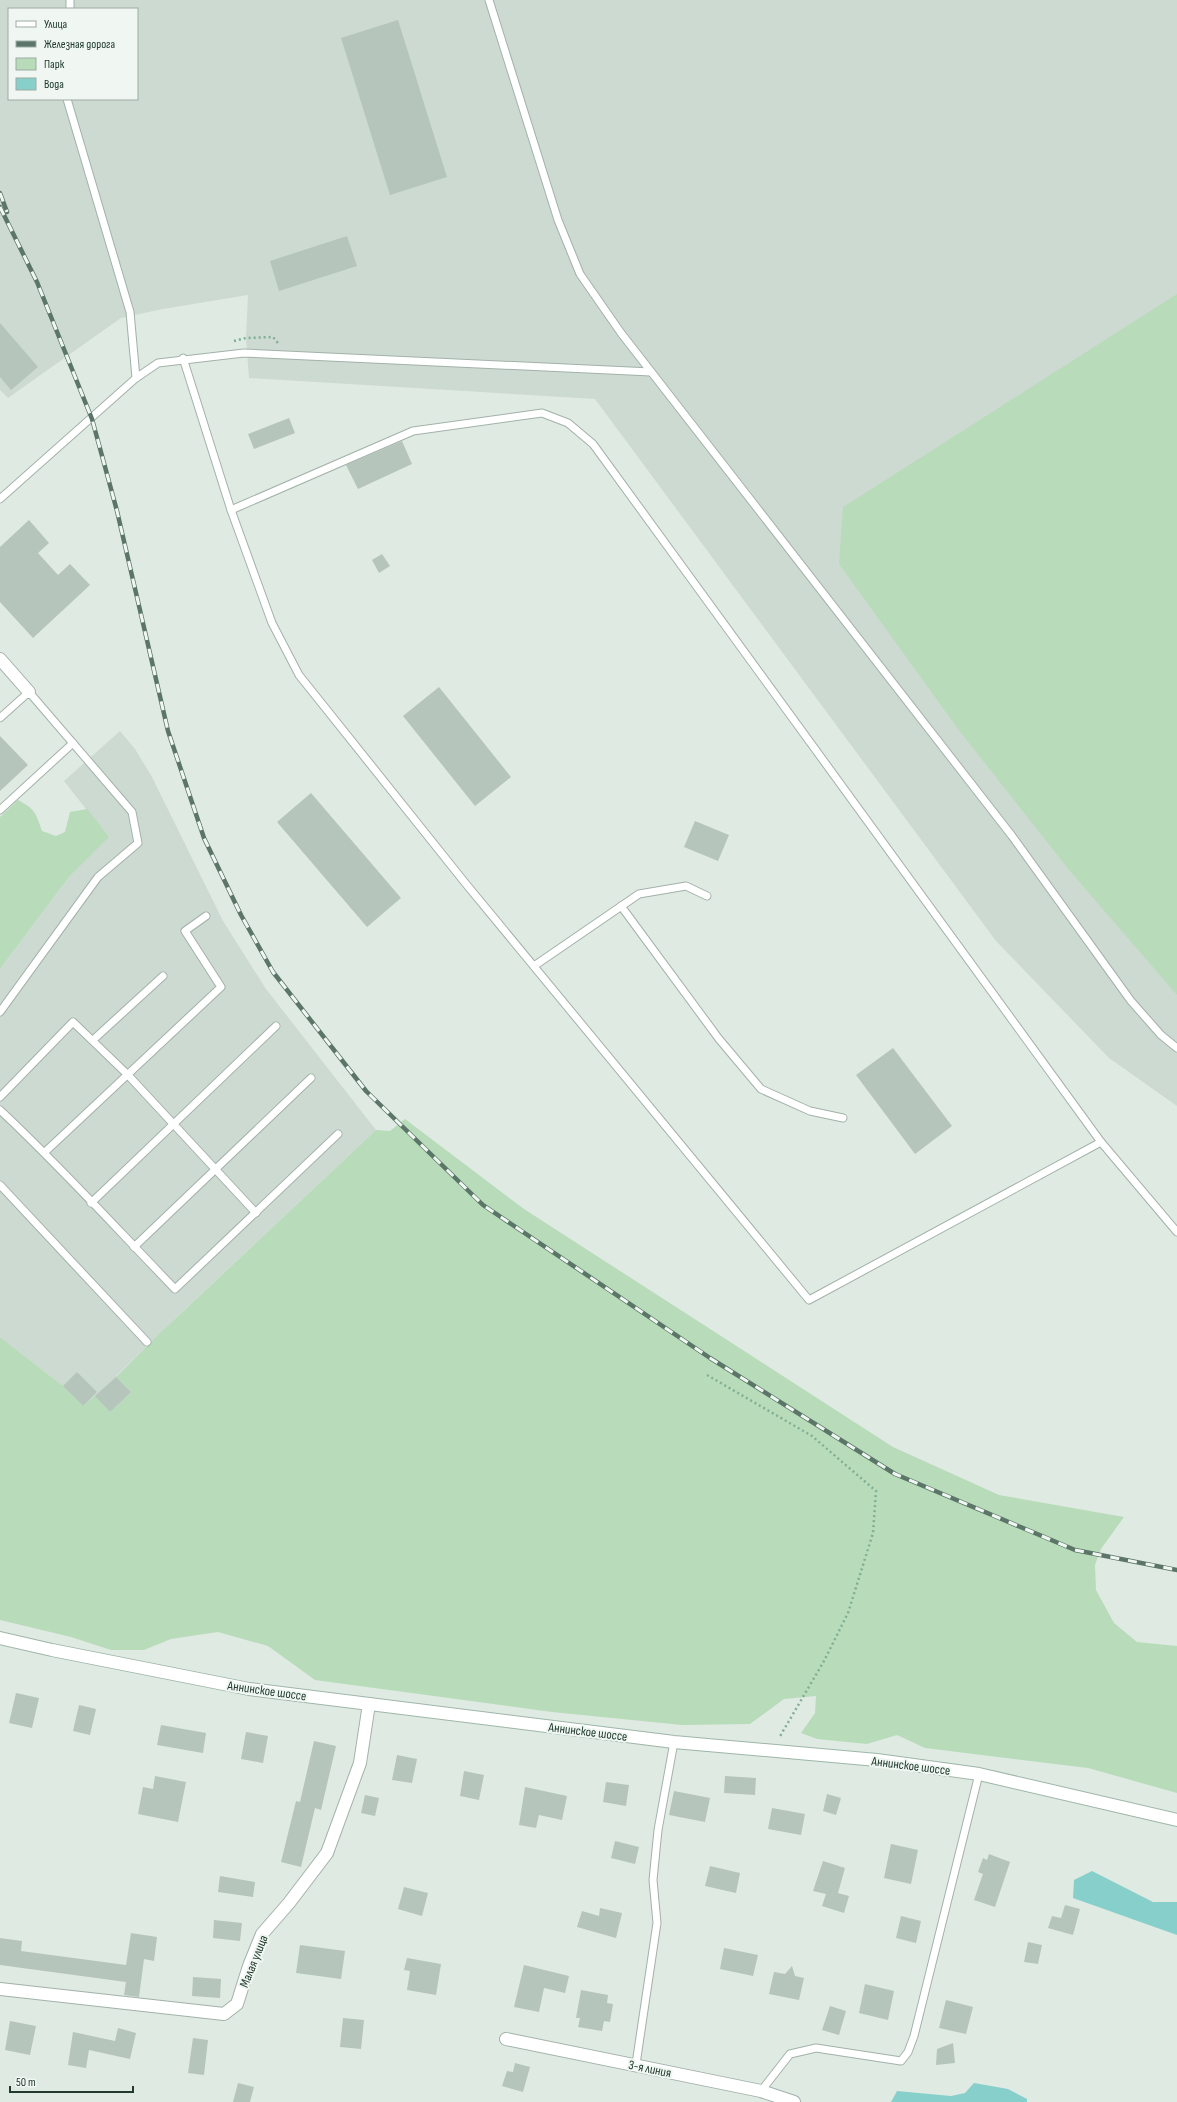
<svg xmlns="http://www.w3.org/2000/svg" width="1177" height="2102" viewBox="0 0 1177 2102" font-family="'Sofia Sans Condensed',sans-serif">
<rect width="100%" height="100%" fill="#dfeae3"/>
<g fill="#cddad1" fill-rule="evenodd">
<path d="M0,0H1177V1106L1109,1058L996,941L595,399L249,378L246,338L248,295L163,309L121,318L8,398L0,390ZM9,9H137V99H9Z"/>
<polygon points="120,731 135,749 152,777 223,921 266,989 376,1130 185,1309 116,1376 131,1392 110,1412 83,1406 63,1386 0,1337 0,969 69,877 108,837 64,781"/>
</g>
<g fill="#b8dcb9">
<polygon points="1177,294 1177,995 1069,870 958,729 839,564 843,507"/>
<path d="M18,800C35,809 36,813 42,831L56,836L65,832L70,812L87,809L109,837L69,877L0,969V817Z"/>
<polygon points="405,1119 524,1209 893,1447 999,1495 1124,1517 1101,1549 1095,1565 1096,1590 1114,1623 1137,1642 1177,1646 1177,1793 1088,1768 925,1748 897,1735 867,1744 817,1739 801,1733 815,1713 816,1696 784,1699 750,1724 682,1725 552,1712 315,1680 268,1646 218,1632 171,1639 144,1650 111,1650 71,1637 0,1620 0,1337 63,1386 83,1406 95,1396 110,1412 131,1392 116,1377 162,1331 376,1130 390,1131"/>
</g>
<g fill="#87cfca">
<polygon points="1092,1871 1153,1902 1177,1902 1177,1935 1073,1898 1074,1880"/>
<polygon points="974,2083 1008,2089 1027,2099 1027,2102 891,2102 897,2091 951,2096 965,2093"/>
</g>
<g fill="#b5c5bb">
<polygon points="398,20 447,177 390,195 341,38"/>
<polygon points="347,236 357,266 279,291 270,261"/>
<polygon points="0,323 38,367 11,390 0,377"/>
<polygon points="289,418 295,433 254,449 248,434"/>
<polygon points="402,441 412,464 358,489 346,465"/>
<polygon points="29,520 49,543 38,553 58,575 70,564 90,585 33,638 0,602 0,547"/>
<polygon points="382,554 390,566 379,573 372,560"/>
<polygon points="439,687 511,777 475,806 403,716"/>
<polygon points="0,736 28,765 0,791"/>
<polygon points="311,793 401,898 367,927 277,822"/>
<polygon points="695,821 729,835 718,861 684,847"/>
<polygon points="893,1048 952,1126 915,1154 856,1075"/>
<polygon points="77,1372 97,1392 83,1406 63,1386"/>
<polygon points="116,1377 131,1392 110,1412 95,1396"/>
<polygon points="16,1693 39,1698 32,1728 9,1723"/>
<polygon points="79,1705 96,1709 90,1735 73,1731"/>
<polygon points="161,1725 206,1733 203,1753 157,1745"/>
<polygon points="246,1732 268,1736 263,1763 241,1759"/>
<polygon points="314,1741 336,1746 321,1810 315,1808 301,1867 281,1862 296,1801 300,1802"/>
<polygon points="397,1755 417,1759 412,1783 392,1780"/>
<polygon points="464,1771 484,1775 479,1800 460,1796"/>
<polygon points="155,1776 186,1782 178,1822 138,1814 143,1787 153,1789"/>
<polygon points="725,1776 756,1778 755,1795 724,1793"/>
<polygon points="606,1782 629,1785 626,1806 603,1802"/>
<polygon points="525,1787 567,1796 562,1820 539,1815 536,1828 519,1825"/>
<polygon points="674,1791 710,1798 705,1822 669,1815"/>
<polygon points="827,1794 841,1798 836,1815 823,1811"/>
<polygon points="365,1795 379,1798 375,1816 361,1813"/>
<polygon points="772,1808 805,1814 801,1835 768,1829"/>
<polygon points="615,1841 639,1847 635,1864 611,1858"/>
<polygon points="891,1844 918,1850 911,1884 884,1878"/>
<polygon points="989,1854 1010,1862 995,1907 974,1900 983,1874 978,1872 983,1858 987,1860"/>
<polygon points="823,1861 845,1868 838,1893 849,1896 844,1913 822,1906 826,1894 813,1891"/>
<polygon points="710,1866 740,1873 736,1893 705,1886"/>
<polygon points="220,1876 255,1882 253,1897 218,1892"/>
<polygon points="404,1887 428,1893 422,1916 398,1909"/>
<polygon points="1065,1905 1080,1909 1073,1935 1048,1928 1052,1916 1061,1918"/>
<polygon points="600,1908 622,1913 616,1938 577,1927 582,1911 599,1916"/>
<polygon points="901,1916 921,1921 916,1943 896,1938"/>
<polygon points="214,1920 242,1923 240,1941 213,1938"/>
<polygon points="131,1933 157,1937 154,1961 144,1959 139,1997 124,1995 126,1982 0,1965 0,1938 22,1941 21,1951 126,1965"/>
<polygon points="1028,1942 1042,1945 1038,1964 1024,1962"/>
<polygon points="300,1945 345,1951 341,1979 296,1973"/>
<polygon points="724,1948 758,1955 753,1976 720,1969"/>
<polygon points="407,1958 441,1964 436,1995 407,1990 410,1971 404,1970"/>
<polygon points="524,1965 569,1976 565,1993 544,1988 539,2012 514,2007"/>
<polygon points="792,1966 795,1976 804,1978 799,2000 769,1994 774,1972 785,1974"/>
<polygon points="193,1977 221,1979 220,1998 192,1996"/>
<polygon points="865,1984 894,1991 888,2020 859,2013"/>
<polygon points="581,1990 608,1995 607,2003 613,2004 610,2022 604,2021 602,2031 578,2027 580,2018 576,2018"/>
<polygon points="946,2000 973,2007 966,2034 939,2028"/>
<polygon points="830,2006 846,2011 839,2035 822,2030"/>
<polygon points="343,2018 364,2020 361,2049 340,2047"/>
<polygon points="10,2021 36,2026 30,2055 5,2050"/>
<polygon points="118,2028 136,2033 130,2059 89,2050 86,2068 68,2065 73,2032 115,2041"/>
<polygon points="193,2038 208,2040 204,2075 188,2073"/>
<polygon points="953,2043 955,2063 936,2065 937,2049"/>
<polygon points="515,2063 530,2067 523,2092 502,2086 507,2071 513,2072"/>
<polygon points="238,2083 254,2087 250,2102 233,2102"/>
</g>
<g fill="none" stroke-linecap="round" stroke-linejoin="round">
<g stroke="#a2b2a9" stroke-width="9">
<g id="lane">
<polyline points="489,0 558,220 580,274 621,333 1012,836 1131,1001 1161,1035 1177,1048"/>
<polyline points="70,9 70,0"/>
<polyline points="67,99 130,312 136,378"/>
<polyline points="183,358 231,510 272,623 299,675 466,884 809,1300 1101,1142 1177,1232"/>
<polyline points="0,499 136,378 158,363 244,353 651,372"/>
<polyline points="231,510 413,431 542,413 568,423 593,444 1101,1142"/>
<polyline points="0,718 29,692 132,812 138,843 98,877 0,1012"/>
<polyline points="0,810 73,743"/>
<polyline points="621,906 719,1039 761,1089 810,1111 843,1118"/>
<polyline points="534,966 639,894 686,886 707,896"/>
<polyline points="93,1040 163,976"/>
<polyline points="0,1097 73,1022 127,1074 256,1213"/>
<path d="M0,1110C61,1167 117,1229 175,1289L338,1134"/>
<polyline points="45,1152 221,987 185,931 206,916"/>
<polyline points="0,1185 147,1342"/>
<polyline points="91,1203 276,1026"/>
<polyline points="134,1247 311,1078"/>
<polyline points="636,2064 657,1923 653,1880 658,1830 674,1742"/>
<polyline points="761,2091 790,2054 816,2048 901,2061 908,2052 914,2036 979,1774"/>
</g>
</g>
<g stroke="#a2b2a9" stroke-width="14">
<g id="street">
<polyline points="0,659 29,692"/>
<polyline points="0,1989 224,2014 237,2004 249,1966 262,1934 289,1903 327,1853 360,1763 369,1704"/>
<polyline points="506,2039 761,2091 794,2102"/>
</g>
</g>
<g stroke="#9eb6a8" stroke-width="14">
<polyline id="secondary" points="0,1638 52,1650 249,1689 674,1742 877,1760 979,1774 1177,1820"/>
</g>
<g stroke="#80ae95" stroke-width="2.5" stroke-dasharray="2 3" stroke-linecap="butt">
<polyline points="234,341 246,338 273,337 278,343"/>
<polyline points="707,1375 812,1436 876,1491 873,1533 848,1613 824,1661 779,1738"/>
</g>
<use href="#lane" stroke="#fff" stroke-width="7"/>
<use href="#street" stroke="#fff" stroke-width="12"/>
<use href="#secondary" stroke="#fff" stroke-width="12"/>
<g stroke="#5b7668" stroke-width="4.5">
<g id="rail">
<polyline points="0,193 7,212"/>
<polyline points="0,207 37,282 92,419 117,511 168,731 204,838 241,915 273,972 366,1091 483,1205 710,1358 895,1474 1075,1550 1177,1570"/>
</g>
</g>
<use href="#rail" stroke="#f0f7f2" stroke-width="3" stroke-dasharray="9" stroke-linecap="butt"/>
</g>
<g text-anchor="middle" stroke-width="4" stroke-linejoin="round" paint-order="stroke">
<g font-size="13" fill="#203a2d" stroke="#f0f7f2">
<text transform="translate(267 1690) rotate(8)" y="5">Аннинское шоссе</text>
<text transform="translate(588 1731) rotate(7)" y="5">Аннинское шоссе</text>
<text transform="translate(911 1765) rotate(7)" y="5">Аннинское шоссе</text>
<text transform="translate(253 1961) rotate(-68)" y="5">Малая улица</text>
<text transform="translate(650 2068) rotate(12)" y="5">3-я линия</text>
</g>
</g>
<rect x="8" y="8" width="130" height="92" fill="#f0f7f2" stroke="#9daba3"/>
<rect x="16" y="21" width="20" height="6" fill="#ffffff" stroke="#9daba3"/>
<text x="44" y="28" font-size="12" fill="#203a2d">Улица</text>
<rect x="16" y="41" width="20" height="6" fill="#5b7668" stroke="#9daba3"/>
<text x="44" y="48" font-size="12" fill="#203a2d">Железная дорога</text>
<rect x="16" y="58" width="20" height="12" fill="#b8dcb9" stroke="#9daba3"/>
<text x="44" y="68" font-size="12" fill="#203a2d">Парк</text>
<rect x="16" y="78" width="20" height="12" fill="#87cfca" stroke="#9daba3"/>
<text x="44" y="88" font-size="12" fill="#203a2d">Вода</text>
<path d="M10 2086v6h123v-6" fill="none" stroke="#203a2d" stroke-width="2"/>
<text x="16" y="2086" font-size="12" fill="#203a2d" stroke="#f0f7f2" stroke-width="3" paint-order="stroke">50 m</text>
</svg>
